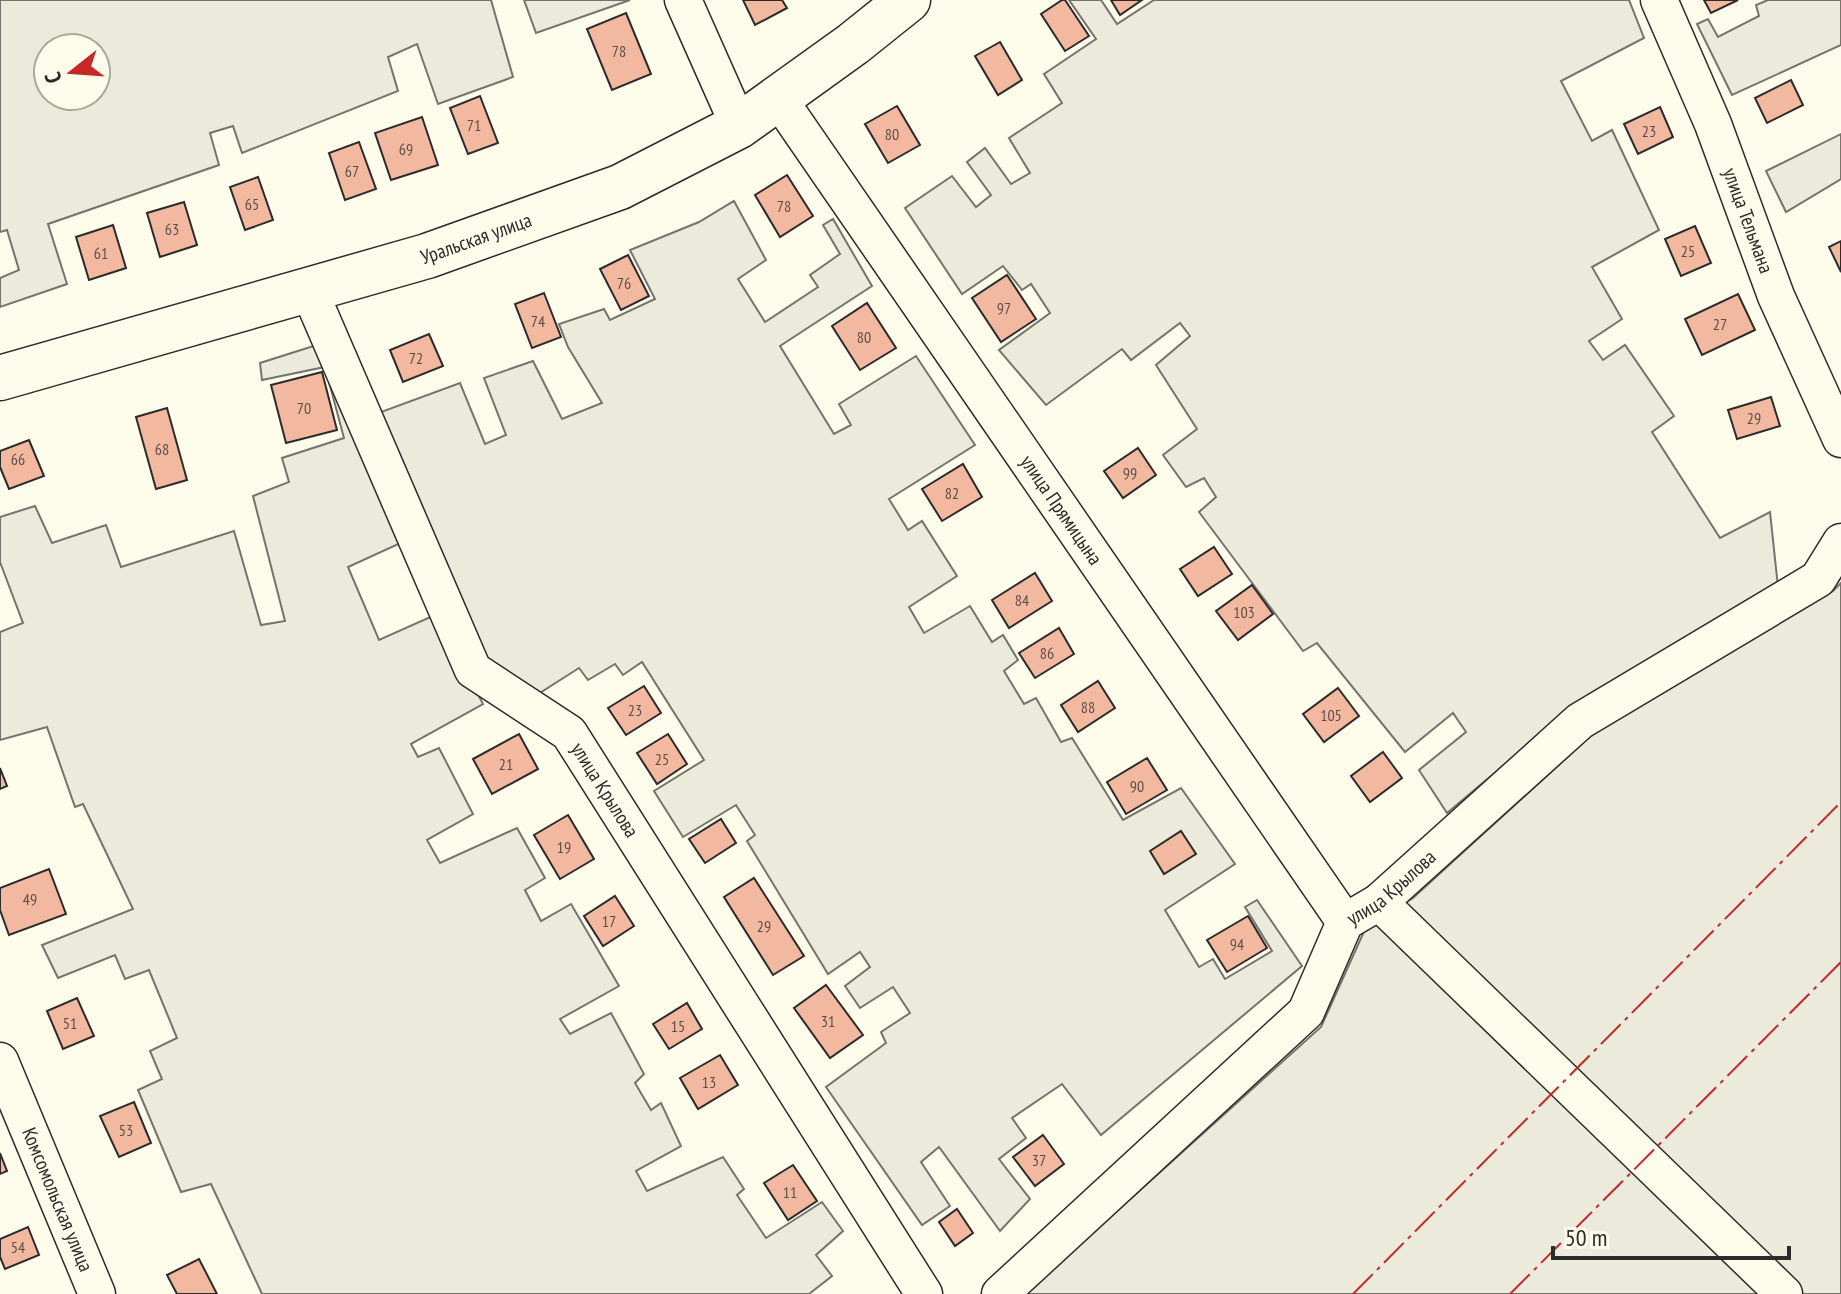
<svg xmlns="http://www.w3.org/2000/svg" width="1841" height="1294" viewBox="0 0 1841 1294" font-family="'PT Sans Narrow',sans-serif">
<rect width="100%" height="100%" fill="#fdfbea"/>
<g fill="#ecebdb" stroke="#74746e" stroke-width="2" fill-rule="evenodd">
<path d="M0,0H491L513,77L438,104L417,44L388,57L398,91L242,153L233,126L210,133L219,165L48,224L67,284L0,307V278L19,270L7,230L0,232ZM48,48H96V96H48Z"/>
<polygon points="524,0 630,0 536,33"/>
<polygon points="1069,0 1101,0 1117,24 1154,0 1629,0 1644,38 1561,81 1592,141 1612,130 1659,230 1592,267 1622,319 1589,341 1603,360 1625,345 1674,416 1652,432 1720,538 1770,512 1778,587 1541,734 1447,813 1419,770 1466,732 1453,713 1405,752 1317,643 1303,651 1199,512 1216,497 1204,478 1186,487 1163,455 1197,429 1156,365 1190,336 1180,323 1131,360 1122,349 1046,405 999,350 1050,313 1031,284 1022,290 1003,266 962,294 905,208 952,176 976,207 991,195 967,162 985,148 1011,184 1030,173 1009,138 1062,103 1044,74 1096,39"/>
<polygon points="1768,0 1841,0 1841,45 1732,95 1697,24 1708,19 1718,37 1759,16 1756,5"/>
<polygon points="1841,134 1841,179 1786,212 1766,171"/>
<polygon points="734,201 766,260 738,279 765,322 818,287 810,275 840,254 823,225 833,219 872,286 780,346 834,434 851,425 839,404 916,356 975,445 889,499 908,530 922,521 957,576 909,607 924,633 970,606 992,642 1003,635 1018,660 1004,671 1024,704 1036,698 1061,742 1072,738 1123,820 1181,788 1235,864 1165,910 1199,967 1213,959 1225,979 1272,951 1245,907 1257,900 1302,966 1101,1135 1062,1084 1012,1118 1026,1138 999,1159 1030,1199 1000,1231 939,1147 921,1162 950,1206 922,1225 826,1087 886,1043 881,1032 910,1013 893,987 860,1008 845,986 870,967 860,952 828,974 747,841 755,835 736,805 683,837 654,791 704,760 642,662 623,675 615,664 588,680 579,668 535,696 489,663 381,412 460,383 485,444 506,435 484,378 533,361 562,419 602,403 568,347 559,324 604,309 610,320 655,299 630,250 699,222"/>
<polygon points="323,343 405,541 348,567 379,640 437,614 483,704 411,744 418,757 439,748 473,814 427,840 440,863 517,828 545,878 525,890 541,921 571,904 619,986 560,1019 570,1034 611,1013 644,1074 635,1083 651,1110 661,1103 681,1146 636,1171 647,1191 723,1157 744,1189 737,1195 766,1238 822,1202 843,1231 816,1255 832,1276 809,1294 262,1294 211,1184 181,1192 138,1090 162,1079 150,1051 177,1038 149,970 125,979 115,955 58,978 42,945 133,909 83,804 75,807 47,727 0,740 0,632 23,623 0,562 0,517 35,506 52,543 106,525 121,567 234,531 261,625 285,621 253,496 289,482 282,458 344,438 325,367 262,380 260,363"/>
<polygon points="1841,583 1841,1294 1025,1294 1321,1027 1366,927 1413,898 1598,729 1833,591"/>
</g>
<g fill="#f2b8a0" stroke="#2b2b2b" stroke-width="2">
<polygon points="743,0 782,0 787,8 755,25"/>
<polygon points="1062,0 1065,0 1089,36 1065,51 1041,14"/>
<polygon points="1111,0 1142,0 1120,15"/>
<polygon points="1704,0 1738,0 1711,13"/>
<polygon points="626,13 651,74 612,90 587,29"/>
<polygon points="1000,42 1022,80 998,95 975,56"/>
<polygon points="1791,80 1803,105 1767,123 1755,98"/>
<polygon points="480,96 498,143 468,154 450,108"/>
<polygon points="897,106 920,145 888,163 865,124"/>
<polygon points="1660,107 1673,137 1638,154 1624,124"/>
<polygon points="422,117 438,165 391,180 375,133"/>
<polygon points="359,142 376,189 345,200 329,153"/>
<polygon points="787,175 813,216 780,237 755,195"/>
<polygon points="258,177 273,220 245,230 230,187"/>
<polygon points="184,202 197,245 160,257 147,213"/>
<polygon points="113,225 126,268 89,280 76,237"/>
<polygon points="1695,226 1711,263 1681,276 1665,239"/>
<polygon points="1841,241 1841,272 1829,247"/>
<polygon points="628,255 649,296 621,310 600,269"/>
<polygon points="1007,275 1036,319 1001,342 972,298"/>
<polygon points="544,293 561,337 532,348 515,304"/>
<polygon points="1738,294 1755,330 1702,355 1685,319"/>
<polygon points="867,303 896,348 860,370 832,326"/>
<polygon points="429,334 443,366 403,382 390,350"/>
<polygon points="322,372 337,430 286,443 271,385"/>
<polygon points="1771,397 1780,426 1737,439 1728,410"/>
<polygon points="167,408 187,480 156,489 136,417"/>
<polygon points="29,440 44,476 9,489 0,467 0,451"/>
<polygon points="1138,448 1156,475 1123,498 1104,471"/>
<polygon points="963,464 982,497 942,521 922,489"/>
<polygon points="1214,547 1232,574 1198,596 1180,569"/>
<polygon points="1035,573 1052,601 1009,628 992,600"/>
<polygon points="1252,585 1273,614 1238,640 1216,611"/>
<polygon points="1059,628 1074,654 1035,678 1019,653"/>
<polygon points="1098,681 1115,708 1078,732 1061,705"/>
<polygon points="644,686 661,713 626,735 608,708"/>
<polygon points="1338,688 1359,716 1324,742 1303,714"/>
<polygon points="519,734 538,769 492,794 473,759"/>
<polygon points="668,734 687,764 657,784 637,753"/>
<polygon points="1383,752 1402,778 1370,802 1351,776"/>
<polygon points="1147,758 1167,790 1126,814 1107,782"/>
<polygon points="0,768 7,786 0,789"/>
<polygon points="568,815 594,859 560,879 534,835"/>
<polygon points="721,819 736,843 705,863 689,839"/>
<polygon points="1181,831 1196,854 1164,874 1150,851"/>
<polygon points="49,869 66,914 9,935 0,910 0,888"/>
<polygon points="754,878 804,956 773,975 724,897"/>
<polygon points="615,896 634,926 603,946 584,916"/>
<polygon points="1248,916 1267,948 1227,972 1207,940"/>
<polygon points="826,985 863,1035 830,1058 794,1008"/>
<polygon points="77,998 94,1036 63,1049 47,1011"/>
<polygon points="687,1003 702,1029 669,1049 653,1024"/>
<polygon points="720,1055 738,1085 698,1109 680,1078"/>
<polygon points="134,1102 151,1143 119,1157 100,1116"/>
<polygon points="1043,1135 1064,1164 1035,1186 1013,1157"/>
<polygon points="0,1153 7,1171 0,1174"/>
<polygon points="793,1165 817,1201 788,1220 764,1183"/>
<polygon points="957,1209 973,1233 955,1246 939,1222"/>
<polygon points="28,1227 39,1255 5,1269 0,1257 0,1239"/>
<polygon points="199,1259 217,1294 177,1294 167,1275"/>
</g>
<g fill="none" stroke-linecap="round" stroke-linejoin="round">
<g stroke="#2b2b2b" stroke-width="39">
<g id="minor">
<polyline points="683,0 739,126"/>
<path id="s1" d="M1659,0L1713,124L1776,296L1841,439"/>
<path id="s2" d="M778,98L1345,922"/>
<path id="s3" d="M309,290L473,670L569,733L924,1294"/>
<polyline points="1379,902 1784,1294"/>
<path id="s4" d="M0,1061L97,1294"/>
<path id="s5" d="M1000,1294L1306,1012L1345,922L1379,902L1580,721L1818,579L1841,542"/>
</g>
</g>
<g stroke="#2b2b2b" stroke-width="47">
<g id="major">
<path id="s6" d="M0,378L427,256L620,187L739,126L853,44L908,0"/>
</g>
</g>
<use href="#minor" stroke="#fdfbea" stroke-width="36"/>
<use href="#major" stroke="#fdfbea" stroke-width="44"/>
<g stroke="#c62828" stroke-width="2" stroke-dasharray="28 6 4 6" stroke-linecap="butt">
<polyline points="1353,1294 1841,802"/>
<polyline points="1510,1294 1841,962"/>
</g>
</g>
<g text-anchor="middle" stroke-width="6" stroke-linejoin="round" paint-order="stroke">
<g font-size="16" fill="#5d4e48">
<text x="619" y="57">78</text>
<text x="474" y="131">71</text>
<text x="1649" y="137">23</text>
<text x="892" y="140">80</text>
<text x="406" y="155">69</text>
<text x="352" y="177">67</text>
<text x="252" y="210">65</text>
<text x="784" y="212">78</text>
<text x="172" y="235">63</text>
<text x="1688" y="257">25</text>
<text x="101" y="259">61</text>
<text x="624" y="289">76</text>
<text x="1004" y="314">97</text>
<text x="538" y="327">74</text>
<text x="1720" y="330">27</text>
<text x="864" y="343">80</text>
<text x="416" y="364">72</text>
<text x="304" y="414">70</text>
<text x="1754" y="424">29</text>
<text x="162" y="455">68</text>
<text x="18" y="465">66</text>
<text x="1130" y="479">99</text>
<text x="952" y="499">82</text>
<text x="1022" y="606">84</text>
<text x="1244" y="618">103</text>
<text x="1047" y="659">86</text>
<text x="1088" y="713">88</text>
<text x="635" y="716">23</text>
<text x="1331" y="721">105</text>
<text x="662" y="765">25</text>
<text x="506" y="770">21</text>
<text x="1137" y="792">90</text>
<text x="564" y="853">19</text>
<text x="30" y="905">49</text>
<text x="609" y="927">17</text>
<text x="764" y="932">29</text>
<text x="1237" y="950">94</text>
<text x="828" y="1027">31</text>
<text x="70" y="1029">51</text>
<text x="678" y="1032">15</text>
<text x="709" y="1088">13</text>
<text x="126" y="1136">53</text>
<text x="1039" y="1166">37</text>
<text x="790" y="1198">11</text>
<text x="18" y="1253">54</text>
</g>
<g font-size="20" fill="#2b2b2b" stroke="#fdfbea">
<text dy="7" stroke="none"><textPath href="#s1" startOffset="238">улица Тельмана</textPath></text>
<text dy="7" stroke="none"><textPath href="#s6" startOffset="496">Уральская улица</textPath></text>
<text dy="7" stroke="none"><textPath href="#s2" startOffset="500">улица Прямицына</textPath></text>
<text dy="7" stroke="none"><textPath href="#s3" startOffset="596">улица Крылова</textPath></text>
<text dy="7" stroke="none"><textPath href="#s5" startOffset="572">улица Крылова</textPath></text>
<text dy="7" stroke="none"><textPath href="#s4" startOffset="150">Комсомольская улица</textPath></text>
</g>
</g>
<g transform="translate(72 72) rotate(253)"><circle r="38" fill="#fdfbea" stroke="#a9a89e" stroke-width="2"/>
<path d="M0-6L14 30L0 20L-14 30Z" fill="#c62828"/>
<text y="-12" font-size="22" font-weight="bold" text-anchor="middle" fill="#2b2b2b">С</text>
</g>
<path d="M1553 1246v12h236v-12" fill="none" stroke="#2b2b2b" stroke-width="4"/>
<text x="1565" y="1246" font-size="24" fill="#2b2b2b" stroke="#fdfbea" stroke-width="6" paint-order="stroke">50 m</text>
</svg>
